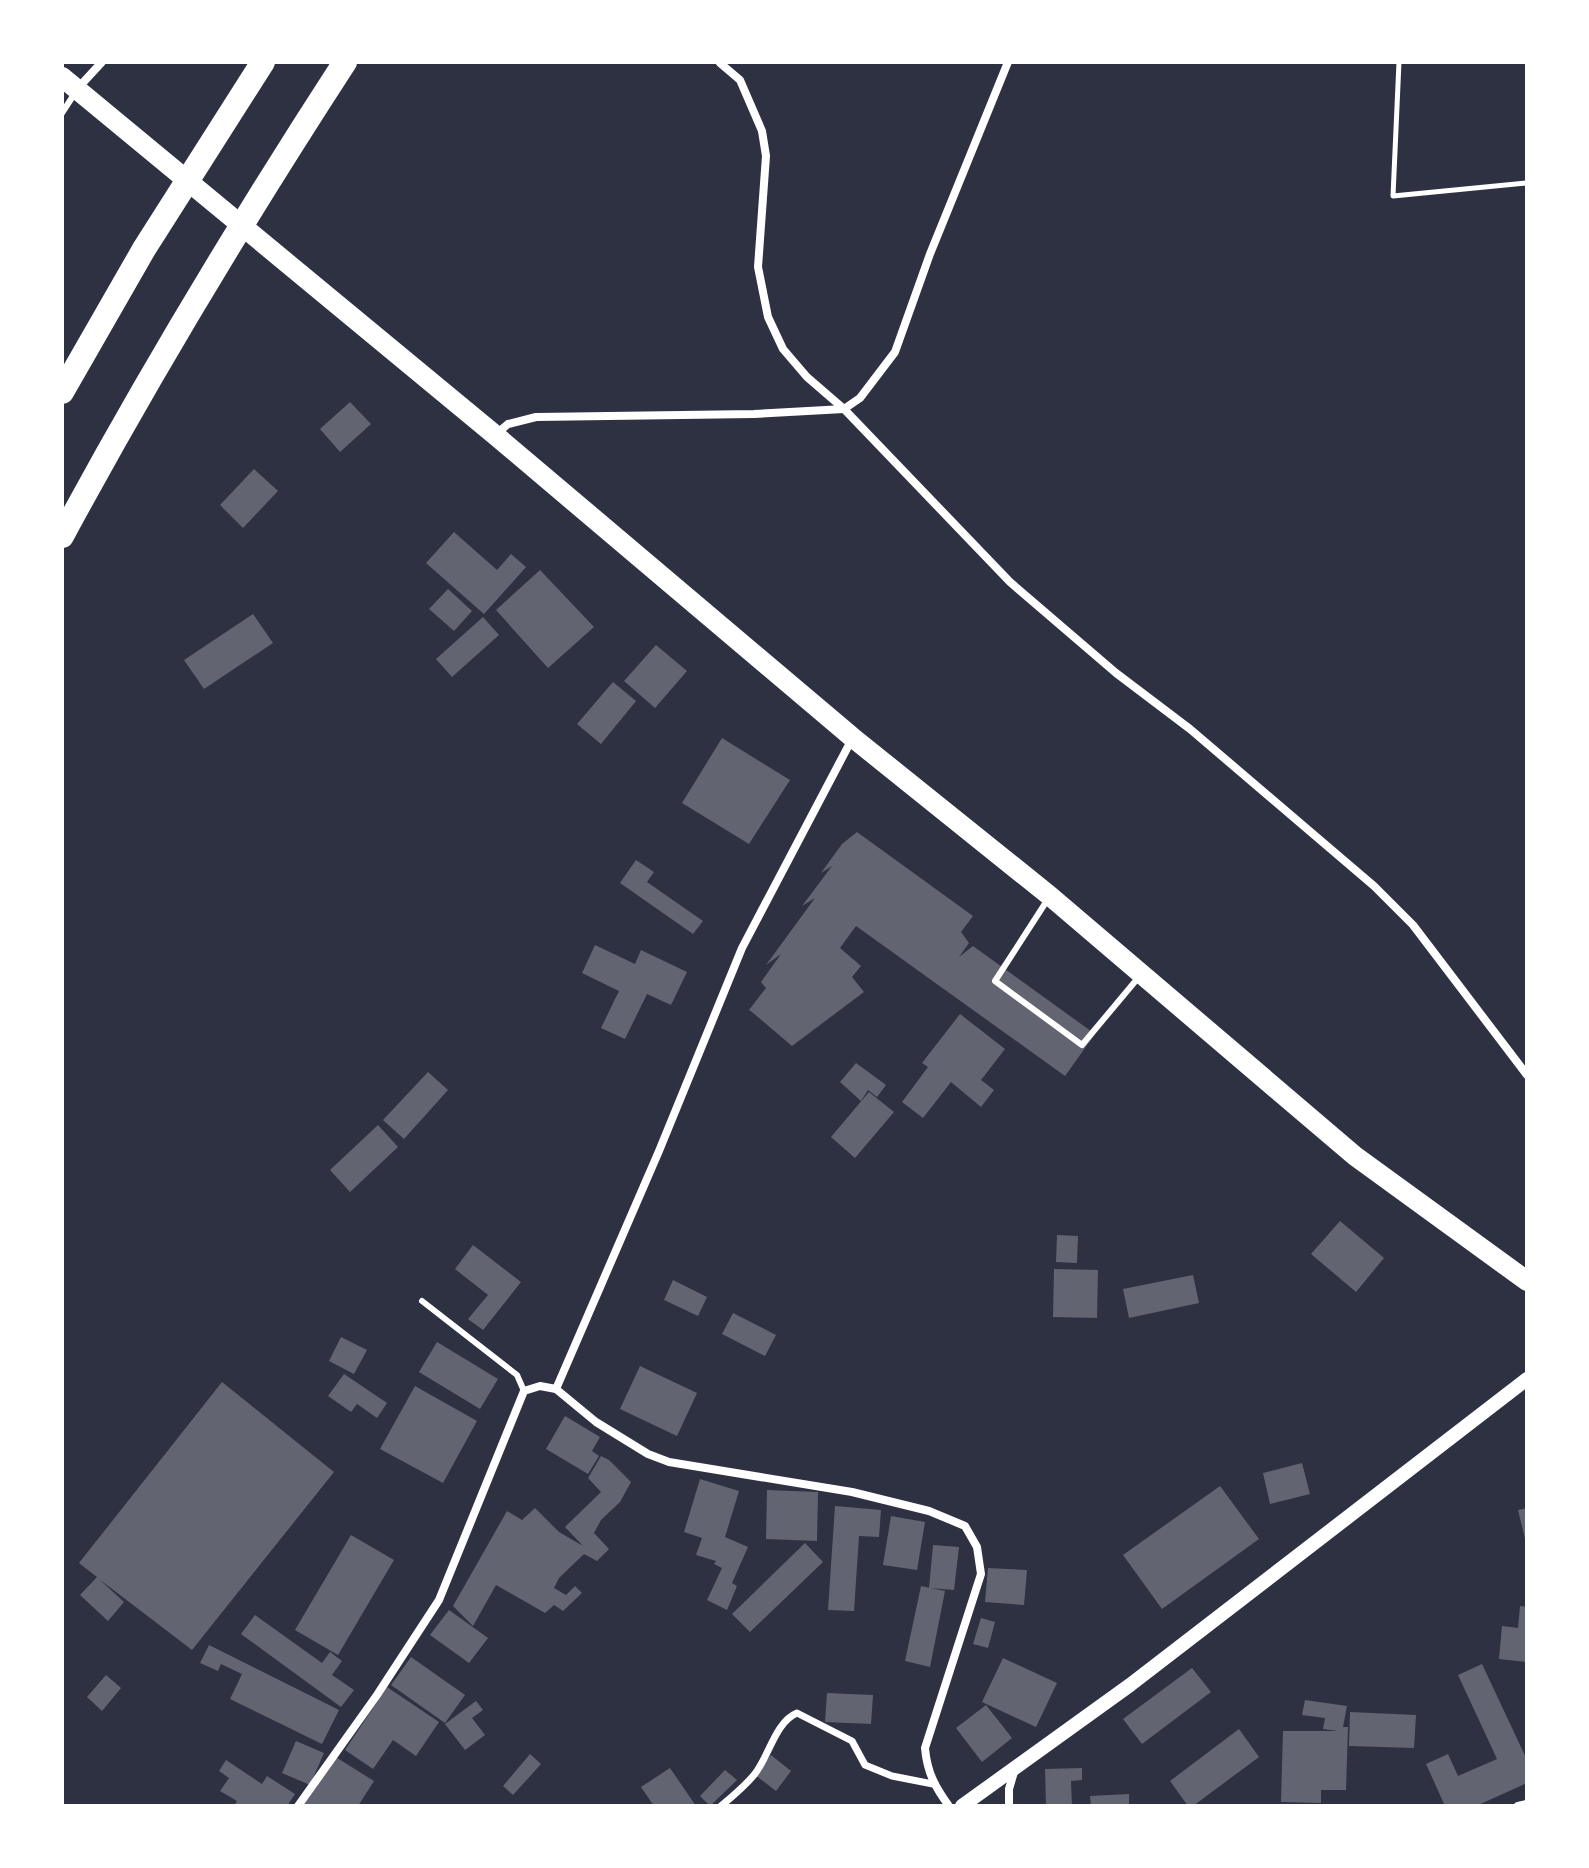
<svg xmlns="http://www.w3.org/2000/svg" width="1589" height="1868" viewBox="0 0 1589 1868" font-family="'Fira Sans Condensed',sans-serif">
<rect width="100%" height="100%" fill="#2d3142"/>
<g fill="#626471">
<polygon points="350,402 371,424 340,452 320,429"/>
<polygon points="254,469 278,491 243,528 220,505"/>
<polygon points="454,532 497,570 511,554 526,567 484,614 426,563"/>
<polygon points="540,570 594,627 548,668 496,610"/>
<polygon points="448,589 472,611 454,631 429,609"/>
<polygon points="253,614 273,643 204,689 184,660"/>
<polygon points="483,617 499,635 452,677 436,659"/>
<polygon points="656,645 687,671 655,708 624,681"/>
<polygon points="613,682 636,701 601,744 577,724"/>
<polygon points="722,738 790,780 749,844 682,803"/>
<polygon points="857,832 973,916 961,932 969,943 959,957 973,946 1095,1034 1065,1076 856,926 840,948 861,966 852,977 864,992 792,1046 752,1012 749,1010 766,988 761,982 781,954 766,965 815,898 802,906 832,866 821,873 842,844"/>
<polygon points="636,860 654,872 647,882 703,921 693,934 620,883"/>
<polygon points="595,945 635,964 641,950 687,972 671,1005 647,994 625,1039 601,1028 619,991 582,973"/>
<polygon points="960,1014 1005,1049 981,1080 994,1090 981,1107 951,1082 923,1118 902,1102 928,1067 922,1063"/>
<polygon points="856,1063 886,1085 877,1097 868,1090 861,1101 840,1082"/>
<polygon points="428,1072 448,1090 404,1139 383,1120"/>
<polygon points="869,1092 894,1112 855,1158 831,1137"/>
<polygon points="378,1125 398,1147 350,1192 330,1170"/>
<polygon points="1340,1221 1384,1258 1356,1292 1311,1254"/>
<polygon points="1057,1235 1078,1236 1077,1263 1056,1262"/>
<polygon points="473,1245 521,1282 483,1330 468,1319 488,1295 455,1269"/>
<polygon points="1054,1269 1098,1270 1097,1318 1053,1317"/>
<polygon points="1193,1275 1199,1303 1129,1318 1123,1289"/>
<polygon points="673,1280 707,1297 698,1316 664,1300"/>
<polygon points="733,1313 776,1335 765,1356 722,1334"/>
<polygon points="341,1337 367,1350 354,1374 329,1361"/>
<polygon points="437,1342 498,1379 480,1409 419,1372"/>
<polygon points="640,1366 697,1393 677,1436 620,1409"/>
<polygon points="344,1374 387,1403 377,1418 357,1404 351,1412 328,1396"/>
<polygon points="222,1382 334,1472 192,1650 99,1579 124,1602 108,1621 80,1595 97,1577 79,1563"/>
<polygon points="415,1386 477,1421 443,1483 380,1449"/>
<polygon points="565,1416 600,1437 592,1451 599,1456 588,1474 546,1449"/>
<polygon points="601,1456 609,1460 631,1482 620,1502 601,1520 594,1533 609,1549 597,1561 584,1554 559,1578 554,1588 566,1595 575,1586 582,1593 563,1611 554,1605 545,1613 496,1585 473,1626 453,1606 507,1511 522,1520 535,1508 559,1532 583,1546 565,1527 601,1492 588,1478"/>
<polygon points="1302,1463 1310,1494 1270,1504 1263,1473"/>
<polygon points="700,1479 739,1491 725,1537 748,1547 732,1583 737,1586 727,1610 707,1600 722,1568 714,1564 716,1561 696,1555 702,1538 684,1532"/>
<polygon points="1220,1486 1259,1539 1162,1609 1123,1555"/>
<polygon points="767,1490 818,1492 817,1541 766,1539"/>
<polygon points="835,1506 881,1510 879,1537 859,1536 854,1611 828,1610"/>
<polygon points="1527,1508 1527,1543 1526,1543 1518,1510"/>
<polygon points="891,1516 925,1522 917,1570 883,1565"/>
<polygon points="351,1535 394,1560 338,1655 295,1630"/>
<polygon points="805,1543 823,1562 750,1632 732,1614"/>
<polygon points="933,1545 959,1547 954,1590 929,1588"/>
<polygon points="988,1568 1027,1570 1024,1605 985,1602"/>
<polygon points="921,1586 945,1591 930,1667 905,1661"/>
<polygon points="1520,1606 1527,1607 1527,1662 1499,1659 1502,1626 1518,1628"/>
<polygon points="449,1610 488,1638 469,1663 430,1635"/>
<polygon points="255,1615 322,1663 330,1652 342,1661 332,1675 354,1690 341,1707 241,1634"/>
<polygon points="981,1618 995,1622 988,1648 973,1644"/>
<polygon points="209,1645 339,1710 322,1744 230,1699 242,1674 221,1664 218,1671 200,1663"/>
<polygon points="411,1657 465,1695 445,1723 391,1685"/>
<polygon points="1003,1658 1057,1683 1036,1727 982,1702"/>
<polygon points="1482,1664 1527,1760 1527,1783 1476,1806 1445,1806 1426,1764 1448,1754 1458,1776 1497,1759 1458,1675"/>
<polygon points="1192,1668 1211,1692 1142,1744 1123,1719"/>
<polygon points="106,1675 121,1688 102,1711 87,1697"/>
<polygon points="387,1687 439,1722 416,1756 393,1740 373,1769 345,1750"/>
<polygon points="827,1693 873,1695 871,1724 825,1722"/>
<polygon points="1305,1700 1347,1706 1343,1727 1348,1727 1346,1790 1321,1790 1321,1803 1281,1802 1283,1731 1338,1731 1323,1729 1325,1718 1302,1715"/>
<polygon points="476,1701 483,1710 472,1718 485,1735 465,1750 445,1724"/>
<polygon points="986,1705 1012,1738 982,1762 956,1728"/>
<polygon points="1350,1712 1416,1715 1414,1748 1349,1746"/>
<polygon points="1239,1729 1259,1757 1193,1806 1188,1806 1170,1781"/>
<polygon points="296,1741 324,1753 310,1785 282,1773"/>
<polygon points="530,1754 541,1764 513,1795 503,1786"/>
<polygon points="771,1755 791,1771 776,1791 755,1775"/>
<polygon points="334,1756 374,1781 358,1806 302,1806"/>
<polygon points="226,1760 262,1784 267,1776 295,1794 287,1806 234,1806 237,1801 220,1791 229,1778 219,1771"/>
<polygon points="670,1768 696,1806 654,1806 641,1787"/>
<polygon points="1082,1768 1082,1780 1071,1781 1072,1806 1046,1806 1045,1769"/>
<polygon points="725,1770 737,1780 710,1806 700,1796"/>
<polygon points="1129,1794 1129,1806 1091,1806 1090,1796"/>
</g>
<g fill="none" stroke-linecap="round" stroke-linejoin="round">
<polyline stroke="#fff" stroke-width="5" points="1399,62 1393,196 1527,183"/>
<g stroke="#fff" stroke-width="6">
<polyline points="62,113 75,93"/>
<polyline points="1048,899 995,981 1082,1045 1138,978"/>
<polyline points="422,1301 517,1375 524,1391"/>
</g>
<path stroke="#fff" stroke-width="7" d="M721,1806C733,1796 744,1787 754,1775C769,1757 775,1722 797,1713L852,1741L865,1765L892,1776L933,1784"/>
<g stroke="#fff" stroke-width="8">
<polyline points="720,63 740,80 762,131 766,156 758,267 768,317 783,349 807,377 844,409 1010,582 1116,673 1190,729 1374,886 1413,925 1527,1075"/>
<polyline points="78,88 102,62"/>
<polyline points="495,435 508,424 536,417 754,414 844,409 860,398 895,352 930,254 1008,62"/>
<polyline points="556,1389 659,1151 742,948 852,739"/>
<path d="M298,1806L377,1695L439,1600L524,1391L540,1386L556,1389L596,1422L648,1454L669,1462L852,1492L929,1511L965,1526L977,1547L981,1574L925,1748C927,1772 935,1787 949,1806"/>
<polyline points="1009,1806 1009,1789 1014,1772"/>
<polyline points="1518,1806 1527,1804"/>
</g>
<polyline stroke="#fff" stroke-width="14" points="962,1806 1130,1685 1527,1379"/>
<polyline stroke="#fff" stroke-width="20" points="62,77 495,435 852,737 1050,896 1355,1156 1527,1281"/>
<g stroke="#fff" stroke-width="24">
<polyline points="62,392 144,249 263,62"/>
<path d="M62,536C150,373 245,216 345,62"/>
</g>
</g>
<rect width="1589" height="1868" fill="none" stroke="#ffffff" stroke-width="128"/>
</svg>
